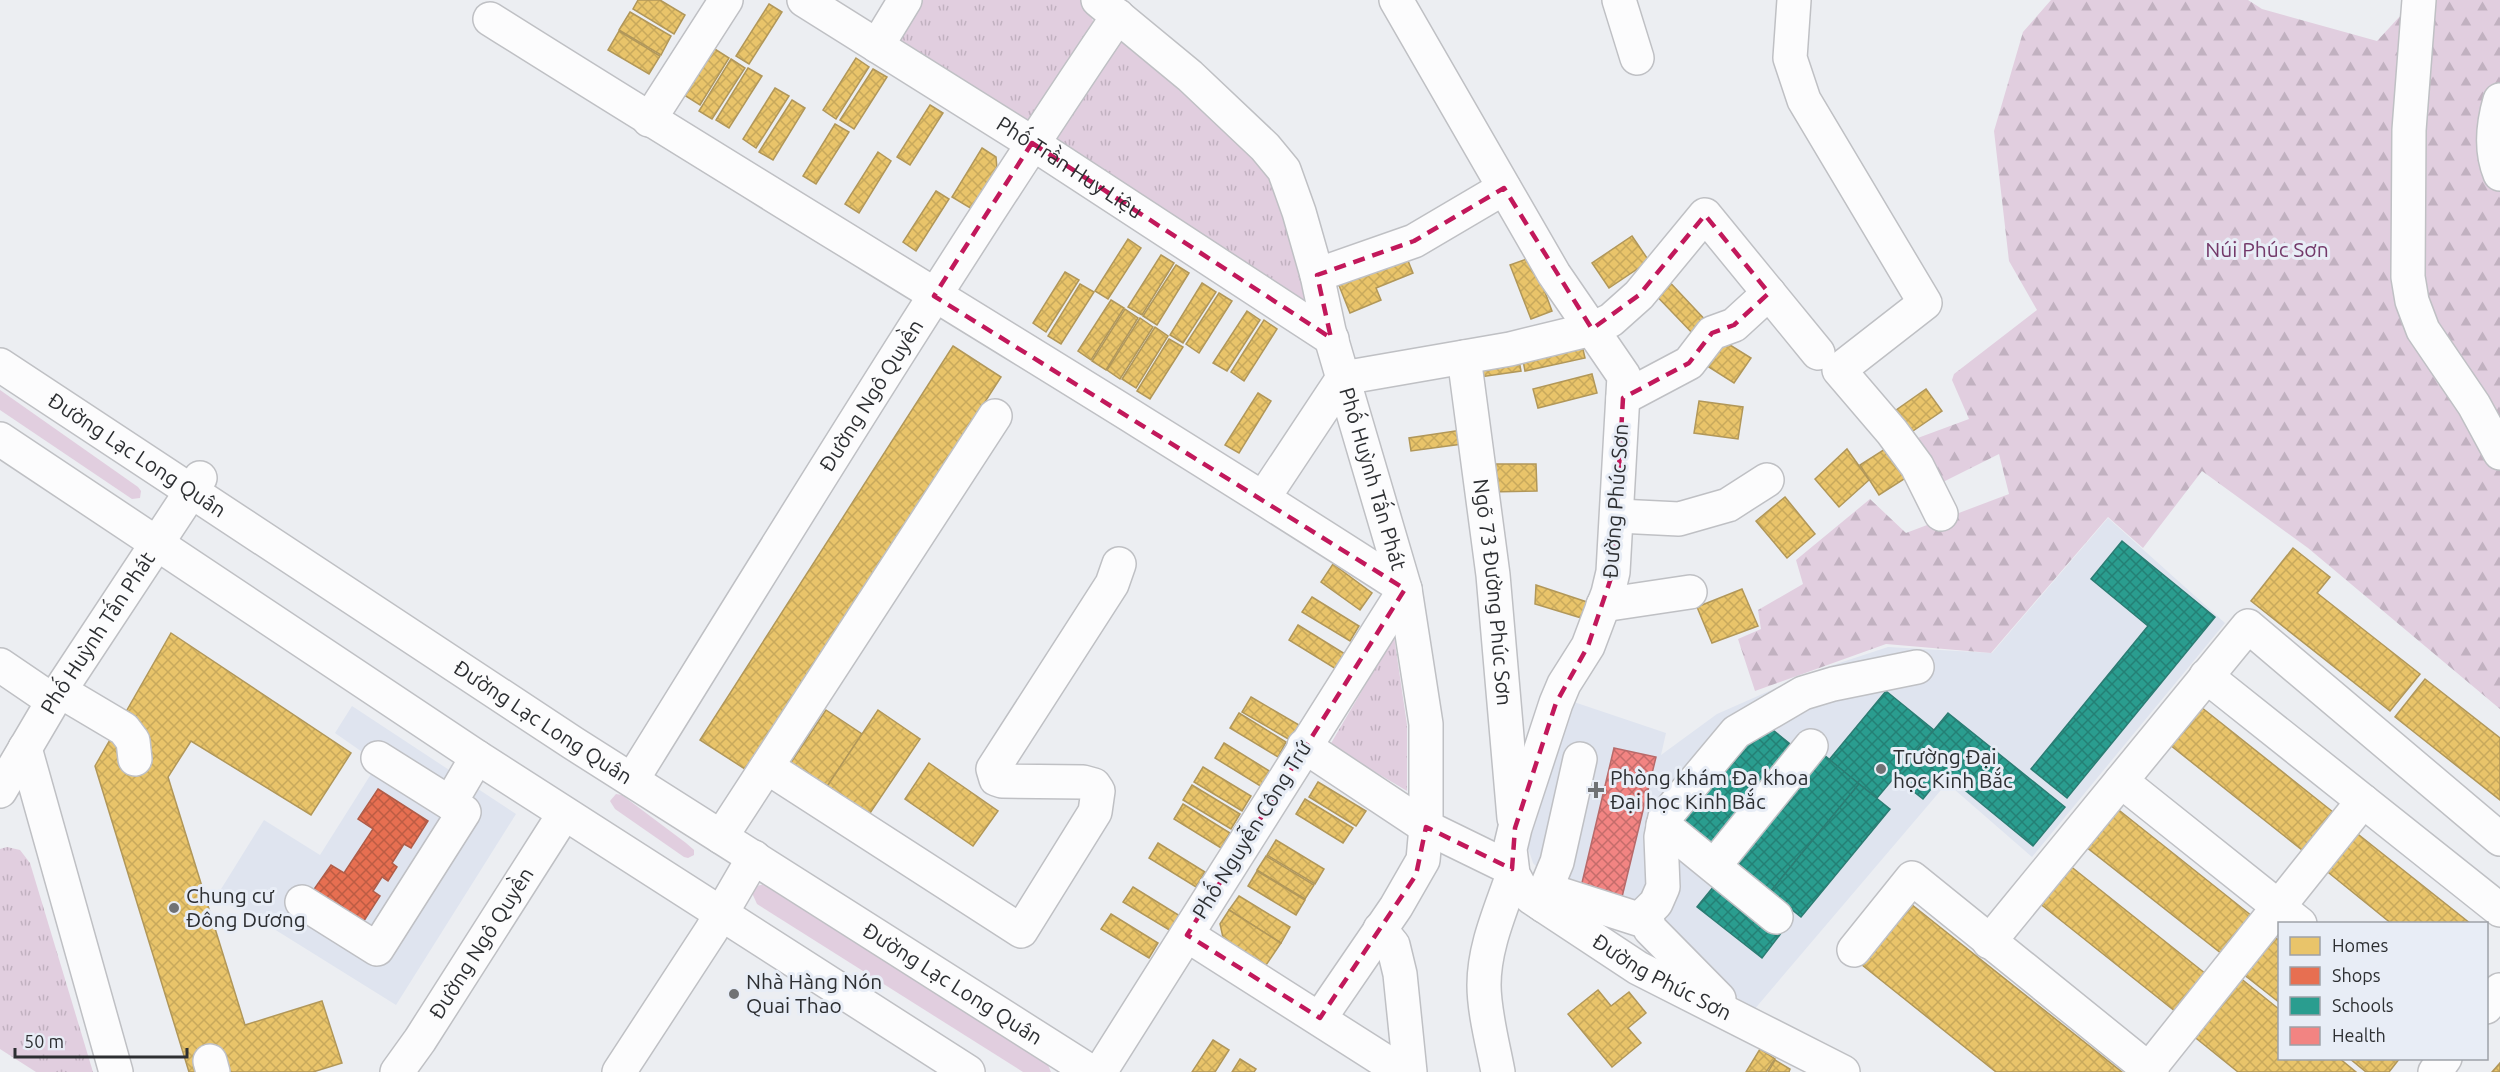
<svg xmlns="http://www.w3.org/2000/svg" width="2500" height="1072" viewBox="0 0 2500 1072" font-family="Ubuntu,sans-serif">
<defs>
<pattern id="forest-firs" width="22" height="20" patternUnits="userSpaceOnUse" patternTransform="scale(1.5)"><rect width="22" height="20" fill="#e1cedf"/><path d="M5 1l3.5 6h-7zM16 11l3.5 6h-7z" fill="#c1b1c0"/></pattern>
<pattern id="park-tufts" width="24" height="20" patternUnits="userSpaceOnUse" patternTransform="scale(1.5)"><rect width="24" height="20" fill="#e1cedf"/><path d="M3 7l-1-3M5 7V3M7 7l1-3M15 17l-1-3M17 17v-4M19 17l1-3" fill="none" stroke="#c1b1c0"/></pattern>
<pattern id="homes-cross-hatch" width="8" height="8" patternUnits="userSpaceOnUse" patternTransform="scale(1.5)"><rect width="8" height="8" fill="#e9c46a"/><path d="M0 0l8 8M0 8l8-8" fill="none" stroke="#c8a95c"/></pattern>
<pattern id="shops-cross-hatch" width="8" height="8" patternUnits="userSpaceOnUse" patternTransform="scale(1.5)"><rect width="8" height="8" fill="#e76f51"/><path d="M0 0l8 8M0 8l8-8" fill="none" stroke="#bc5c44"/></pattern>
<pattern id="schools-cross-hatch" width="8" height="8" patternUnits="userSpaceOnUse" patternTransform="scale(1.5)"><rect width="8" height="8" fill="#2a9d8f"/><path d="M0 0l8 8M0 8l8-8" fill="none" stroke="#248075"/></pattern>
<pattern id="health-cross-hatch" width="8" height="8" patternUnits="userSpaceOnUse" patternTransform="scale(1.5)"><rect width="8" height="8" fill="#f28482"/><path d="M0 0l8 8M0 8l8-8" fill="none" stroke="#c46c6b"/></pattern>
</defs>
<rect width="100%" height="100%" fill="#eceef2"/>
<g fill="#dfe4ef">
<polygon points="2108,518 2225,623 2032,857 1947,783 1753,1011 1661,932 1543,874 1533,863 1525,839 1568,700 1666,733 1661,755 1717,714 1812,672 1888,647 1992,653"/>
<polygon points="352,706 516,814 396,1005 218,894 264,820 320,855 378,763 335,733"/>
</g>
<g fill="#e1cedf">
<polygon points="0,390 138,487 141,491 140,498 132,499 0,410"/>
<polygon points="616,794 622,795 686,843 694,850 694,855 688,858 684,857 615,809 610,801"/>
<polygon points="765,884 773,886 1048,1065 1051,1072 1023,1072 757,904 752,893 756,886"/>
</g>
<polygon fill="url(#forest-firs)" points="2051,0 2248,0 2262,9 2377,41 2415,0 2500,0 2500,709 2308,548 2202,471 2143,548 2108,517 1991,653 1886,644 1755,691 1738,639 1761,629 1758,610 1803,584 1796,560 1870,499 1906,533 2009,494 1999,454 1943,482 1915,439 1969,419 1952,380 1954,374 2037,310 2009,261 1994,131 2023,32"/>
<g fill="url(#park-tufts)">
<polygon points="914,0 1081,0 1090,12 1094,24 1036,120 1021,129 897,48"/>
<polygon points="1119,38 1134,38 1277,179 1308,302 1297,301 1060,152 1056,137"/>
<polygon points="1394,636 1407,725 1407,791 1330,745"/>
<polygon points="7,847 20,850 30,863 93,1072 36,1072 0,1049 0,849"/>
</g>
<g fill="url(#homes-cross-hatch)" stroke="#b19759" stroke-width="1.5">
<polygon points="638,0 660,0 685,15 674,34 633,9"/>
<polygon points="769,4 782,12 749,64 736,56"/>
<polygon points="630,12 671,36 661,55 619,30"/>
<polygon points="619,31 660,56 649,74 608,50"/>
<polygon points="710,46 729,58 700,105 681,93"/>
<polygon points="856,58 869,67 836,119 823,110"/>
<polygon points="731,59 745,68 712,119 699,111"/>
<polygon points="748,68 762,76 729,128 716,120"/>
<polygon points="873,69 887,77 854,129 840,120"/>
<polygon points="775,88 789,96 756,148 743,139"/>
<polygon points="792,100 805,108 773,160 759,152"/>
<polygon points="930,105 943,113 910,165 897,157"/>
<polygon points="835,124 849,132 816,184 803,176"/>
<polygon points="982,148 996,157 997,169 972,209 952,197"/>
<polygon points="878,152 891,161 859,213 845,204"/>
<polygon points="936,191 949,199 916,251 903,242"/>
<polygon points="1632,236 1649,261 1609,288 1592,263"/>
<polygon points="1128,239 1141,248 1108,299 1095,291"/>
<polygon points="1404,251 1413,273 1376,288 1381,300 1350,313 1336,278"/>
<polygon points="1161,255 1174,263 1142,315 1128,307"/>
<polygon points="1532,257 1552,311 1531,319 1510,265"/>
<polygon points="1176,265 1189,273 1157,325 1143,316"/>
<polygon points="1065,272 1079,280 1046,332 1033,323"/>
<polygon points="1662,274 1710,325 1697,338 1648,287"/>
<polygon points="1202,283 1216,292 1183,343 1170,335"/>
<polygon points="1080,284 1094,292 1061,344 1048,336"/>
<polygon points="1219,293 1232,301 1199,353 1186,344"/>
<polygon points="1111,300 1124,308 1091,360 1078,351"/>
<polygon points="1125,309 1138,318 1106,370 1092,361"/>
<polygon points="1247,311 1260,320 1227,371 1213,363"/>
<polygon points="1140,318 1153,327 1120,379 1107,370"/>
<polygon points="1264,320 1277,329 1244,381 1231,372"/>
<polygon points="1155,327 1168,336 1136,388 1122,379"/>
<polygon points="1717,337 1751,358 1734,383 1701,362"/>
<polygon points="1169,339 1183,347 1150,399 1137,391"/>
<polygon points="1581,341 1585,358 1525,371 1522,355"/>
<polygon points="953,346 1001,377 748,771 700,740"/>
<polygon points="1518,355 1521,371 1473,378 1471,362"/>
<polygon points="1592,374 1597,393 1538,408 1533,389"/>
<polygon points="1926,389 1942,411 1907,435 1892,413"/>
<polygon points="1258,393 1271,401 1239,453 1225,445"/>
<polygon points="1699,401 1743,407 1738,439 1694,433"/>
<polygon points="1475,428 1477,442 1411,451 1409,438"/>
<polygon points="1896,442 1915,472 1879,495 1860,465"/>
<polygon points="1847,449 1869,480 1839,507 1815,479"/>
<polygon points="1487,464 1536,464 1537,491 1488,492"/>
<polygon points="1785,497 1815,534 1787,558 1756,521"/>
<polygon points="2293,548 2330,577 2317,593 2420,674 2390,711 2251,601"/>
<polygon points="1333,564 1372,593 1360,610 1321,582"/>
<polygon points="1536,585 1596,605 1588,620 1535,604"/>
<polygon points="1742,589 1758,626 1712,643 1697,607"/>
<polygon points="1312,597 1359,626 1350,641 1302,612"/>
<polygon points="1298,625 1345,654 1336,669 1289,640"/>
<polygon points="171,633 351,753 311,815 191,741 168,777 245,1025 322,1001 342,1063 313,1072 189,1072 95,766"/>
<polygon points="2425,679 2500,738 2500,800 2395,717"/>
<polygon points="1251,697 1299,725 1290,740 1242,712"/>
<polygon points="2196,703 2333,812 2302,850 2165,741"/>
<polygon points="826,710 862,734 824,791 788,767"/>
<polygon points="878,710 920,739 866,819 824,791"/>
<polygon points="1239,713 1286,742 1278,757 1230,728"/>
<polygon points="1224,743 1271,772 1262,787 1215,758"/>
<polygon points="929,763 998,811 973,846 905,799"/>
<polygon points="1203,767 1251,796 1242,811 1194,782"/>
<polygon points="1318,782 1366,811 1356,826 1309,797"/>
<polygon points="1192,785 1240,814 1231,829 1183,800"/>
<polygon points="1305,799 1353,828 1343,843 1296,814"/>
<polygon points="1183,804 1230,833 1221,848 1174,819"/>
<polygon points="2115,807 2252,916 2222,954 2085,846"/>
<polygon points="2354,831 2471,924 2392,924 2324,869"/>
<polygon points="1276,840 1324,869 1315,884 1267,855"/>
<polygon points="1158,843 1205,872 1196,887 1149,858"/>
<polygon points="1266,856 1314,885 1305,899 1257,870"/>
<polygon points="2069,865 2206,974 2176,1012 2039,903"/>
<polygon points="1257,871 1305,900 1296,915 1248,886"/>
<polygon points="1133,887 1180,916 1171,931 1123,902"/>
<polygon points="1239,896 1290,927 1281,943 1229,910"/>
<polygon points="1911,904 2122,1072 1996,1072 1862,965"/>
<polygon points="1229,910 1281,943 1264,968 1224,942 1220,924"/>
<polygon points="1111,914 1158,943 1149,958 1101,929"/>
<polygon points="2274,937 2280,941 2280,1003 2243,974"/>
<polygon points="2239,977 2280,1010 2280,1058 2339,1058 2356,1072 2238,1072 2192,1035"/>
<polygon points="1598,990 1611,1006 1629,992 1646,1013 1628,1028 1641,1043 1612,1067 1568,1014"/>
<polygon points="1213,1040 1229,1050 1215,1072 1192,1072"/>
<polygon points="1760,1049 1775,1059 1766,1072 1746,1072"/>
<polygon points="2349,1058 2400,1058 2389,1072 2366,1072"/>
<polygon points="1240,1059 1256,1069 1254,1072 1232,1072"/>
<polygon points="1775,1060 1790,1069 1789,1072 1768,1072"/>
<polygon points="2500,1063 2500,1072 2492,1072"/>
</g>
<polygon fill="url(#shops-cross-hatch)" stroke="#af5c48" stroke-width="1.5" points="378,789 428,821 411,848 404,844 392,863 397,867 388,881 382,877 373,891 380,896 360,927 310,895 331,865 344,873 373,829 358,819"/>
<g fill="url(#schools-cross-hatch)" stroke="#2b7c73" stroke-width="1.5">
<polygon points="2122,541 2215,617 2067,798 2031,769 2148,626 2091,579"/>
<polygon points="1886,691 1934,730 1877,798 1829,760"/>
<polygon points="1948,713 2065,807 2033,846 1944,773 1923,799 1895,777"/>
<polygon points="1763,722 1794,747 1712,849 1670,816"/>
<polygon points="1823,754 1859,784 1770,892 1734,864"/>
<polygon points="1859,784 1890,809 1801,917 1770,892"/>
<polygon points="1718,881 1782,932 1762,958 1697,907"/>
</g>
<polygon fill="url(#health-cross-hatch)" stroke="#b76a6a" stroke-width="1.5" points="1614,748 1656,757 1622,897 1581,887"/>
<g fill="none" stroke-linecap="round" stroke-linejoin="round">
<g stroke="#bfc0c4" stroke-width="36">
<g id="minor">
<path id="s1" d="M804,0L1032,143L1332,339"/>
<path id="s2" d="M1098,0L1190,76L1265,147L1284,170L1299,212L1317,275L1329,331L1405,589L1426,724V827L1423,860L1396,907L1320,1018"/>
<path id="s3" d="M1396,0L1554,274L1624,376L1613,572L1608,593L1588,646L1564,684L1556,703L1515,828L1510,849L1513,874L1520,887L1532,898L1638,968L1843,1072"/>
<polyline points="1619,0 1637,58"/>
<polyline points="1794,0 1790,58 1804,100 1925,303 1839,370 1892,432 1917,466 1941,514"/>
<polyline points="2419,0 2409,130 2408,277 2412,301 2423,330 2474,405 2500,453"/>
<path d="M490,19C794,211 1103,394 1405,589L1100,1072"/>
<polyline points="877,46 905,0"/>
<path d="M2500,100C2493,124 2490,150 2500,174"/>
<polyline points="649,120 726,0"/>
<polyline points="1317,275 1414,241 1504,188"/>
<path id="s4" d="M1464,357L1493,575L1514,818"/>
<polyline points="1623,398 1689,363 1712,333 1734,325 1769,293"/>
<polyline points="1264,497 1343,378 1510,349 1592,329 1611,320 1639,295 1705,215 1818,353"/>
<polyline points="1618,516 1679,519 1728,505 1767,480"/>
<polyline points="1603,605 1690,592"/>
<polyline points="0,665 53,701"/>
<polyline points="2206,676 2500,910"/>
<polyline points="60,691 124,729 133,741 135,759"/>
<polyline points="1304,746 1426,827 1512,869"/>
<polyline points="25,748 116,1072"/>
<polyline points="767,767 1021,931 1095,812 1098,791 1094,785 1083,782 1002,781 996,779 993,769 1112,584 1119,564"/>
<path id="s5" d="M632,780C791,524 949,266 1118,16"/>
<polyline points="2121,781 2300,924"/>
<path id="s6" d="M0,791L53,701L200,478"/>
<polyline points="450,803 477,757"/>
<polyline points="1663,825 1776,917"/>
<polyline points="721,837 995,416"/>
<polyline points="1714,866 1811,746"/>
<polyline points="302,902 377,949 464,812 378,758"/>
<polyline points="1540,903 1557,862 1580,759"/>
<polyline points="1544,906 1551,896 1560,894 1638,919 1645,914 1656,903 1663,887 1661,837 1665,817 1736,732 1803,693 1833,684 1917,667"/>
<polyline points="1645,914 1650,929 1719,999"/>
<polyline points="1380,929 1393,945 1400,974 1410,1072"/>
<polyline points="1187,935 1402,1072"/>
<polyline points="1989,942 2248,626 2500,839"/>
<polyline points="1854,950 1912,878 2152,1072"/>
<polyline points="2486,1007 2500,990"/>
<polyline points="210,1061 213,1072"/>
<polyline points="2149,1069 2363,801"/>
<path id="s7" d="M397,1072L420,1040L564,814"/>
<polyline points="619,1072 711,931 754,857"/>
<path d="M1498,1072C1493,1045 1484,1012 1484,985C1484,946 1501,910 1513,874"/>
<polyline points="2435,1072 2445,1058"/>
</g>
</g>
<g stroke="#bfc0c4" stroke-width="36">
<g id="major">
<path id="s8" d="M0,365L573,743L1091,1072"/>
<polyline points="0,439 477,757 968,1072"/>
</g>
</g>
<use href="#minor" stroke="#fcfcfd" stroke-width="33"/>
<use href="#major" stroke="#fcfcfd" stroke-width="33"/>
</g>
<path fill="none" stroke="#c2185b" stroke-width="4.5" stroke-dasharray="12 8" stroke-linejoin="round" d="M1032,143L1331,338L1317,275L1414,241L1504,188L1592,329L1639,295L1705,215L1769,293L1734,325L1712,333L1689,363L1623,398L1613,572L1588,646L1556,703L1515,828L1512,869L1426,827L1416,875L1320,1018L1187,935L1405,589L934,296Z"/>
<g fill="#707275" stroke="#e8edf6" stroke-width="2">
<circle cx="1881" cy="769" r="6"/>
<path d="M1593 781h6v6h6v6h-6v6h-6v-6h-6v-6h6z"/>
<circle cx="174" cy="908" r="6"/>
<circle cx="734" cy="994" r="6"/>
</g>
<g text-anchor="middle" stroke-width="6" stroke-linejoin="round" paint-order="stroke">
<g font-size="21" fill="#2d2f32" stroke="#e8edf6">
<text dy="7" stroke="none"><textPath href="#s1" startOffset="314">Phố Trần Huy Liệu</textPath></text>
<text dy="7" stroke="none"><textPath href="#s5" startOffset="453">Đường Ngô Quyền</textPath></text>
<text dy="7" stroke="none"><textPath href="#s8" startOffset="164">Đường Lạc Long Quân</textPath></text>
<text dy="7" stroke="none"><textPath href="#s2" startOffset="574">Phố Huỳnh Tấn Phát</textPath></text>
<text transform="translate(1616 501) rotate(-86)" y="7">Đường Phúc Sơn</text>
<text dy="7" stroke="none"><textPath href="#s4" startOffset="237">Ngõ 73 Đường Phúc Sơn</textPath></text>
<text dy="7" stroke="none"><textPath href="#s6" startOffset="186">Phố Huỳnh Tấn Phát</textPath></text>
<text dy="7" stroke="none"><textPath href="#s8" startOffset="650">Đường Lạc Long Quân</textPath></text>
<text transform="translate(1252 830) rotate(-58)" y="7">Phố Nguyễn Công Trứ</text>
<text dy="7" stroke="none"><textPath href="#s7" startOffset="154">Đường Ngô Quyền</textPath></text>
<text dy="7" stroke="none"><textPath href="#s3" startOffset="1142">Đường Phúc Sơn</textPath></text>
<text dy="7" stroke="none"><textPath href="#s8" startOffset="1136">Đường Lạc Long Quân</textPath></text>
</g>
<g font-size="21" fill="#73396a" stroke="#e8edf6">
<text x="2267" y="257">Núi Phúc Sơn</text>
</g>
<g font-size="21" fill="#2d2f32" stroke="#e8edf6" text-anchor="start">
<text x="1893" y="764">Trường Đại<tspan x="1893" dy="24">học Kinh Bắc</tspan></text>
<text x="1610" y="785">Phòng khám Đa khoa<tspan x="1610" dy="24">Đại học Kinh Bắc</tspan></text>
<text x="186" y="903">Chung cư<tspan x="186" dy="24">Đông Dương</tspan></text>
<text x="746" y="989">Nhà Hàng Nón<tspan x="746" dy="24">Quai Thao</tspan></text>
</g>
</g>
<rect x="2278" y="922" width="210" height="138" fill="#e8edf6" stroke="#9da1a8" stroke-width="1.5"/>
<rect x="2290" y="937" width="30" height="18" fill="#e9c46a" stroke="#9da1a8" stroke-width="1.5"/>
<text x="2332" y="952" font-size="18" fill="#2d2f32">Homes</text>
<rect x="2290" y="967" width="30" height="18" fill="#e76f51" stroke="#9da1a8" stroke-width="1.5"/>
<text x="2332" y="982" font-size="18" fill="#2d2f32">Shops</text>
<rect x="2290" y="997" width="30" height="18" fill="#2a9d8f" stroke="#9da1a8" stroke-width="1.5"/>
<text x="2332" y="1012" font-size="18" fill="#2d2f32">Schools</text>
<rect x="2290" y="1027" width="30" height="18" fill="#f28482" stroke="#9da1a8" stroke-width="1.5"/>
<text x="2332" y="1042" font-size="18" fill="#2d2f32">Health</text>
<path d="M15 1048v9h172v-9" fill="none" stroke="#2d2f32" stroke-width="3"/>
<text x="24" y="1048" font-size="18" fill="#2d2f32" stroke="#e8edf6" stroke-width="4.5" paint-order="stroke">50 m</text>
</svg>
